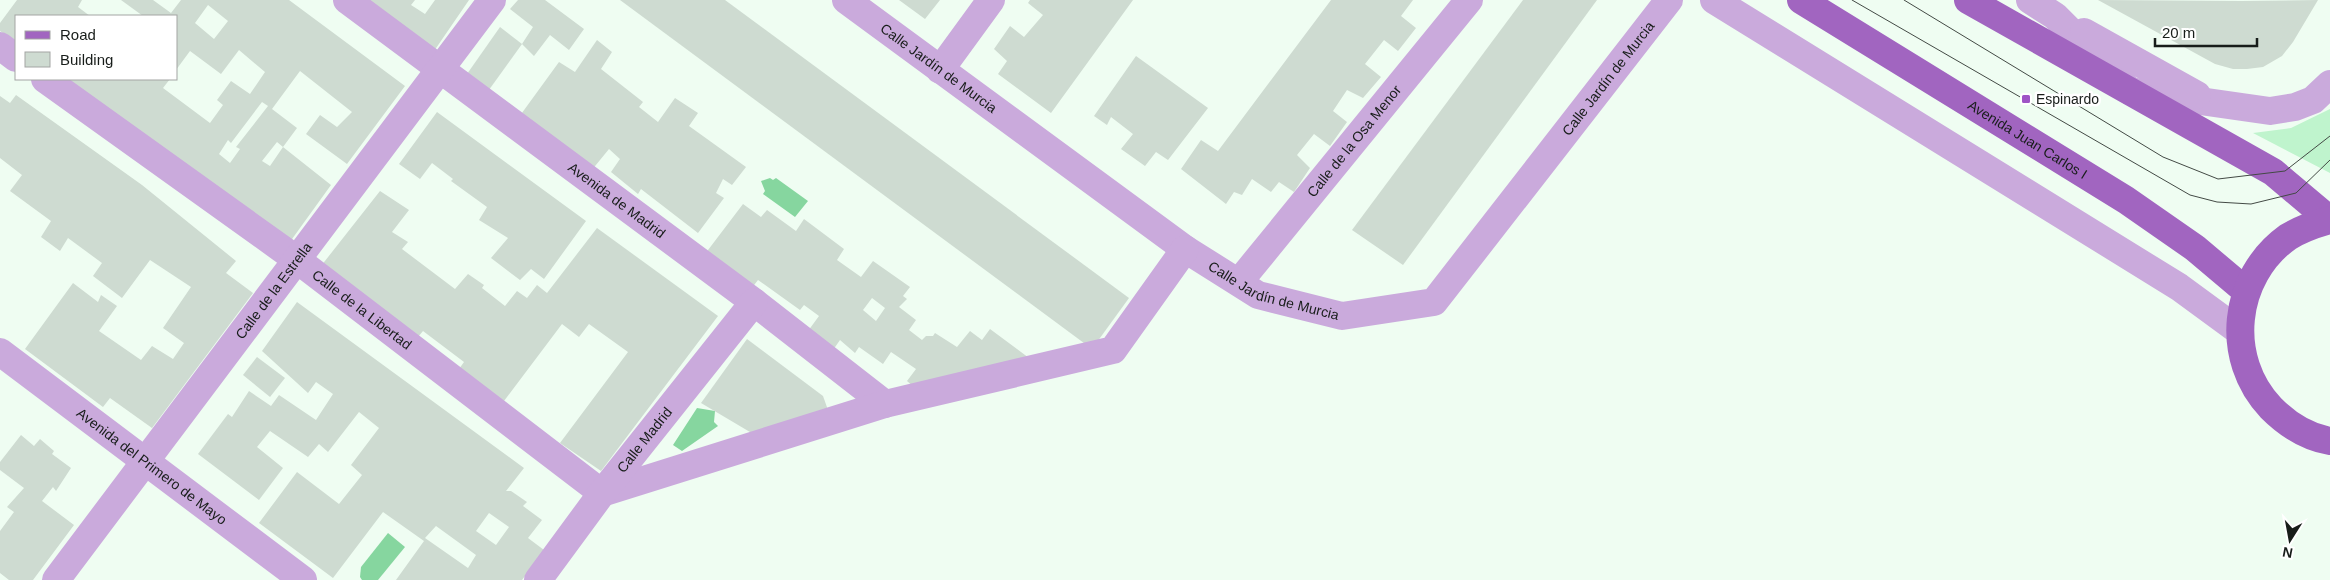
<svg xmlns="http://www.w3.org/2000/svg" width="2330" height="580" viewBox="0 0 2330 580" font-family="Arial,sans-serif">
<rect width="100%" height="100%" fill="#effdf2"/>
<polygon fill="#bff4cd" points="2330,109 2330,173 2253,133 2291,128"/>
<g fill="#86d69f">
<polygon points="770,178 773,180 776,178 808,201 795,217 763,194 765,191 761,181"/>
<polygon points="697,408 715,411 714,422 718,426 682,451 673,445"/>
<polygon points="388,533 405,547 378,580 362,580 360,577 361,567"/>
</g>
<g fill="#cedbd1" fill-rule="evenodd">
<polygon points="17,0 82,0 78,7 90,16 16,16 16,43 0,31 0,23"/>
<path d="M121,0H153L171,13L181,0H289L405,86L347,164L306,134L320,115L337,127L352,112L300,71L272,109L297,128L283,147L277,142L262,161L270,166L283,147L331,185L287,246L65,79H170L163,88L210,123L223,105L217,100L231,81L250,94L265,72L239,50L221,74L190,51L176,70V16H143ZM208,5L228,21L214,39L195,23ZM262,102L268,106L236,147L240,149L230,163L219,154L228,140L231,143Z"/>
<polygon points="361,0 415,0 411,5 425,14 435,0 469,0 432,54"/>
<polygon points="518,0 545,0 584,29 569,50 550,35 534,56 522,44 533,27 510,9"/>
<polygon points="620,0 725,0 1129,298 1092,349"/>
<polygon points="899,0 940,0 925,19"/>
<polygon points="1030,0 1133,0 1051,113 998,74 1007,61 994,49 1010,26 1024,37 1043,15 1028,3"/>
<polygon points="1331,0 1413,0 1401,16 1416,28 1398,51 1384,40 1365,64 1381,77 1363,98 1347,90 1333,111 1347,122 1330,146 1314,134 1297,155 1310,168 1294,192 1279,182 1271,192 1252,179 1242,195 1234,192 1226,204 1181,169 1201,140 1218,151"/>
<polygon points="1523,0 1597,0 1403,265 1352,230"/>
<polygon points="2098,0 2241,1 2318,0 2293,42 2282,56 2263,67 2247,69 2233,69 2215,64"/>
<polygon points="500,27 522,44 486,94 467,74"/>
<polygon points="597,40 612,52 601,69 643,102 639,107 658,122 675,98 698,113 689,126 746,167 732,185 723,179 716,193 724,198 698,233 641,189 638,194 611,172 620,159 609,149 591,171 519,117 559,62 575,72"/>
<polygon points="1136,56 1208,108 1168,160 1156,152 1145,166 1121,149 1133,134 1111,117 1107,125 1094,116"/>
<polygon points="16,95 142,185 236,261 226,273 253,293 152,428 110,398 103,407 25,349 73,283 98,302 101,295 117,306 99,331 141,360 152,346 173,359 184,343 163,328 191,287 150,260 122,298 93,276 102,263 68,238 60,251 41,237 51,221 10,191 22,175 0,158 0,96 10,103"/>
<polygon points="437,112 586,221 544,279 531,269 520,280 491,258 508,238 479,220 487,207 451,181 453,179 432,163 420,179 399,164"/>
<polygon points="380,191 409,210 392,232 408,242 402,249 455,289 468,274 484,285 482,288 505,306 517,291 527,298 537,285 547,293 597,228 718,316 601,471 560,443 628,352 589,324 579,337 562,324 504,401 459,369 464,362 423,331 418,337 321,266"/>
<path d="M743,204L761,217L767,210L796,231L804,219L844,249L837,260L861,277L873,261L910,287L903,296L907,299L899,307L916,320L909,330L922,340L926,336H933L935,333L957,347L970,331L982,340L990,329L1037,364L915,388L907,381L916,369L891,352L883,364L859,347L855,353L840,340L833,350L808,331L819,316L804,305L800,310L758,280L751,289L705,254ZM872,298L885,308L876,321L863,310Z"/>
<path d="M297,302L524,468L506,491H511L527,502L523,506L542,520L528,538L544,550L522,580H396L424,541L383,512L333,578L259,523L297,472L339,504L362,475L351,465L379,428L359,412L328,452L319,444L308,457L270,431L257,447L283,468L259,500L198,454L228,414L232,417L249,391L271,406L279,395L316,420L333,394L316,382L308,393L262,351ZM489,513L509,527L496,545L476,531ZM436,526L476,555L468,568L425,538Z"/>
<polygon points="747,339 823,396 828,410 755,435 701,403"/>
<polygon points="257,357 285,378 270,397 243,375"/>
<polygon points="21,435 34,446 40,439 54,451 52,454 71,468 56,491 53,487 42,501 74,525 33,580 9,580 0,573 0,531 14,512 7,507 24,488 0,470 0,462"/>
</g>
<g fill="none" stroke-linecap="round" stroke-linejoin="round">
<g stroke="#caaadc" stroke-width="28">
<path id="s1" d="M347,0L754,302L885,404"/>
<path id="s2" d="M846,0L1185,249L1258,295L1342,316L1434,302L1669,0"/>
<polyline points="1714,0 2179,287 2239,331"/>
<polyline points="2030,0 2055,16 2130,91 2270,111 2295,107 2313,100 2330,84"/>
<polyline points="2084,32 2197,95"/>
<polyline points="0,46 16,58"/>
<polyline points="940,70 991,0"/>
<path id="s3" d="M45,79L296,259L602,493L885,404L1113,350L1185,249"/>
<path id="s4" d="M1239,282L1469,0"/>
<path id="s5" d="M0,352L303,580"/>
<path id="s6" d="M56,580L492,0"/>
<path id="s7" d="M538,580L602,493L754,302"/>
</g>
<g stroke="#a165c0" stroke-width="28">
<path id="s8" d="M1801,0L2126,200L2195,248L2246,291"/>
<polyline points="1968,0 2273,172 2330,220"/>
<path d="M2330,220C2315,224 2301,229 2288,237C2232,277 2224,359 2271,408C2287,424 2307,437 2330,441"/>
</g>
<g stroke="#434a45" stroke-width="1">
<polyline points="1852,0 2190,195 2217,202 2251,204 2296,193 2330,160"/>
<polyline points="1904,0 2163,157 2218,179 2285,171 2330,136"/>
</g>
</g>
<rect fill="#9f54c6" stroke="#fff" stroke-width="2" x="2021" y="94" width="10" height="10" rx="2.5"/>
<g text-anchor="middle" stroke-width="5" stroke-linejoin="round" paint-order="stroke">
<g font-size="14" fill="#181d1a" stroke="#fff">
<text dy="5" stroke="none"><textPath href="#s2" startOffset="115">Calle Jardín de Murcia</textPath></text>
<text dy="5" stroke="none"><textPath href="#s2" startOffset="970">Calle Jardín de Murcia</textPath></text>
<text dy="5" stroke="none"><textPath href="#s8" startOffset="266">Avenida Juan Carlos I</textPath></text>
<text dy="5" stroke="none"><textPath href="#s4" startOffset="182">Calle de la Osa Menor</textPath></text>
<text dy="5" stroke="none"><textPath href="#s1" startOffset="336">Avenida de Madrid</textPath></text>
<text dy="5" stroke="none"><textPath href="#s2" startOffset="520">Calle Jardín de Murcia</textPath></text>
<text dy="5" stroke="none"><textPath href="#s6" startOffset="362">Calle de la Estrella</textPath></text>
<text dy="5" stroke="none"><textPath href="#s3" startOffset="392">Calle de la Libertad</textPath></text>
<text dy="5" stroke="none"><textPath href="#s7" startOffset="176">Calle Madrid</textPath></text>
<text dy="5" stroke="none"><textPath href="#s5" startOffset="190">Avenida del Primero de Mayo</textPath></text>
</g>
<g font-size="14" fill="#181d1a" stroke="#fff" text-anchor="start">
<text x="2036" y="104">Espinardo</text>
</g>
</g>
<rect x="15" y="15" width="162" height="65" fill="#ffffff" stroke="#a3a5a3"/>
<rect x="25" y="31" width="25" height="8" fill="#a165c0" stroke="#a3a5a3"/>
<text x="60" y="40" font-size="15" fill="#181d1a">Road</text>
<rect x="25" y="52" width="25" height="15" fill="#cedbd1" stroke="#a3a5a3"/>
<text x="60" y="65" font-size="15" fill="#181d1a">Building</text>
<g transform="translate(2290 540) rotate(191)" stroke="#ffffff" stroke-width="4" paint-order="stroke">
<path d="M0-4L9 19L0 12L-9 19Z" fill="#181d1a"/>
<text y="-8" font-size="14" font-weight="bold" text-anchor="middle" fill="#181d1a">N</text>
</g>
<path d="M2155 38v8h102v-8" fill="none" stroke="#181d1a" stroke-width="2.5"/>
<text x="2162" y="38" font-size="15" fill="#181d1a" stroke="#ffffff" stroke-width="4" paint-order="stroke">20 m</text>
</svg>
